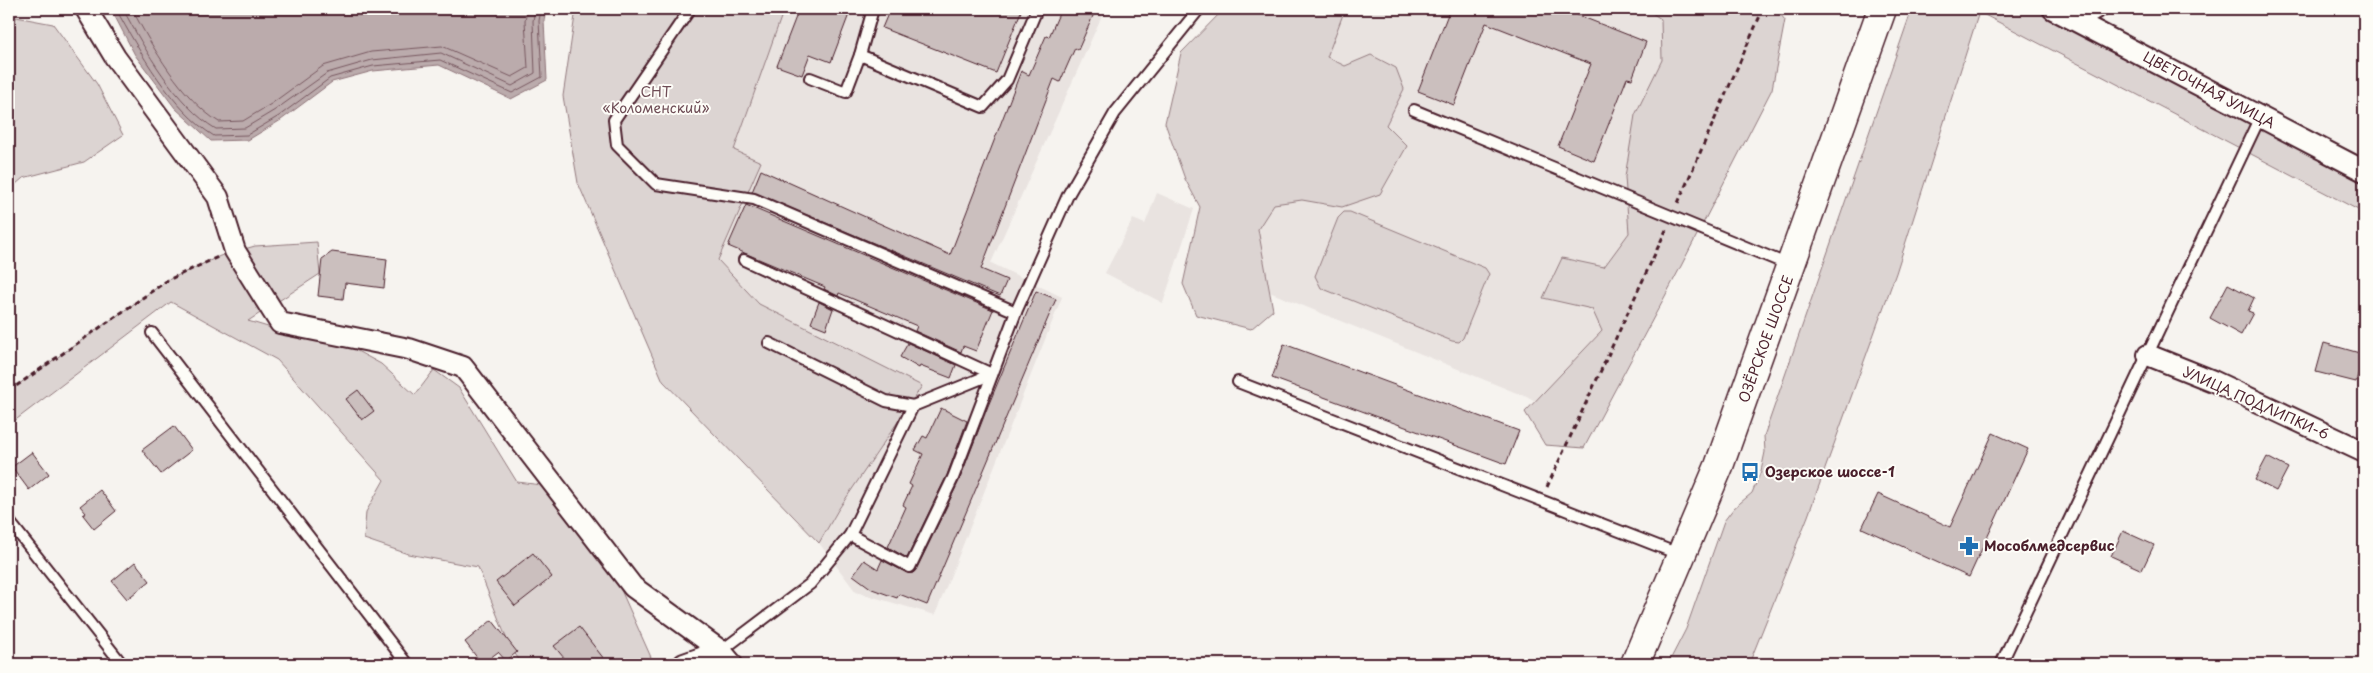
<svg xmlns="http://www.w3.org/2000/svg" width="2373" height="673" viewBox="0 0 2373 673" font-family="'Playpen Sans',sans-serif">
<rect width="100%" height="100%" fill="#f6f3ef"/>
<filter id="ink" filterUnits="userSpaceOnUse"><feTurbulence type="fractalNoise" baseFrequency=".02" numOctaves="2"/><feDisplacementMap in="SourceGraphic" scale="10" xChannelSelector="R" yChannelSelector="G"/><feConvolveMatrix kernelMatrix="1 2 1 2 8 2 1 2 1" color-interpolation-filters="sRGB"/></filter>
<g filter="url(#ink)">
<g fill="#e9e3e0">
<polygon points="784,9 1105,9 991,263 1062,297 935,615 856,592 819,543 838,510 922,386 759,304 718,260 761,162 734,151"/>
<polygon points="1332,9 1735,9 1568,414 1223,273"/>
<polygon points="1157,193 1194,209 1163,303 1105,273 1133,219 1145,224"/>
</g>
<g fill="#dcd4d2" stroke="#937a7e">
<polygon points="576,9 784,9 734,150 761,162 718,260 759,304 922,386 838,510 819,543 663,381 578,183 563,96"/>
<polygon points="1224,9 1345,9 1327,57 1345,66 1371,55 1396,68 1404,89 1386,125 1407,146 1380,194 1342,207 1302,200 1274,204 1258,229 1273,310 1251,329 1196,315 1183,284 1200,207 1185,179 1165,123 1181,53"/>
<polygon points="1646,9 1776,9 1785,20 1772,89 1680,268 1584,448 1545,445 1525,412 1602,331 1592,309 1543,298 1562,258 1604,267 1629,233 1625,177 1635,115 1662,60 1661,19"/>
<polygon points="1912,9 2035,9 2364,177 2364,213 1979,12 1896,273 1808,516 1749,664 1668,664 1686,629 1724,521 1734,508 1752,493 1761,471 1765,452 1764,436"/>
<polygon points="16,17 53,24 97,84 123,135 84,162 23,178 9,190 9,34"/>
<polygon points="1344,212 1350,212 1485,268 1489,274 1463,338 1459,342 1452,341 1321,288 1315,276 1338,218"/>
<polygon points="317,242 320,274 248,321 288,333 348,346 381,364 415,395 434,370 459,388 517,482 542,485 617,581 654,664 522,664 509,645 478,567 408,554 364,539 366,512 384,480 277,360 171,302 9,425 9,391 168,280 220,256 255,246"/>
</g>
<polygon fill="#bbabac" stroke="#8e7378" points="111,9 546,9 544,21 547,80 511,99 439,65 373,71 332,82 281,120 248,140 211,141 175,108 135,55"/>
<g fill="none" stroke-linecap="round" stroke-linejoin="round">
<g stroke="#77575f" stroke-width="1">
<path d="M116,9C139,51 172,110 214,136L247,135L279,116L330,78L373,66L440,60L512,93L542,77L539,21L541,9"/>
<path d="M123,9C145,50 176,105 216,129L245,128L275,110L327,73L372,60L441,53L512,86L535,73L533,21L535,9"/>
<path d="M132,9C152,47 182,99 219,122L243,121L271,104L323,66L371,52L442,46L512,77L528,68L525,21L527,9"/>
</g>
</g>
<g fill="#cbbfbe" stroke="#4a1f2b">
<polygon points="799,9 851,9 831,62 810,54 802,75 777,66"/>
<polygon points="890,9 1022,9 996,73 882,28"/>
<polygon points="1061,9 1096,9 1078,50 1075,48 1060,82 1054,79 981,269 1007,280 1000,296 752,192 761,170 950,255 1021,71 1029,75 1046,36 1049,37"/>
<polygon points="1450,9 1572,9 1570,12 1646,42 1632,79 1627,78 1594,161 1558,146 1591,64 1486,23 1454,105 1418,91"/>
<polygon points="746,205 993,310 976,351 963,346 961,352 915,331 917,326 839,293 838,296 824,289 825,287 728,246"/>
<polygon points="332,252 387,259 384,288 345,283 343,299 318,296 322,259"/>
<polygon points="2228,284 2254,298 2248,311 2253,313 2241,335 2210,318"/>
<polygon points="1036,291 1056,299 927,605 899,594 897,598 872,589 853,575 864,560 878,569 882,560 907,573 913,573 916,570 959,481 988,406"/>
<polygon points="819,302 833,309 826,329 811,323"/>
<polygon points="908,343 956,365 951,378 920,366 919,368 900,357"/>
<polygon points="2324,343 2363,354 2356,382 2316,372"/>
<polygon points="1284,344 1519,431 1506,464 1272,378"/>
<polygon points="358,390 374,411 362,420 346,399"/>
<polygon points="941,408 967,421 947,475 907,558 888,547 906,507 903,505 912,486 909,484 923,454 915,450 923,436 927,438"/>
<polygon points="174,426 192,450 161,474 142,450"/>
<polygon points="1993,433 2028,449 1969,577 1862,528 1878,494 1950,527"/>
<polygon points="32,452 49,474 29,490 12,467"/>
<polygon points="2267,457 2288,468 2276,491 2255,480"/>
<polygon points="100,490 116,511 94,529 83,515 86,513 80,506"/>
<polygon points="2123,531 2154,545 2142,570 2111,556"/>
<polygon points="533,553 552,577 515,606 496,582"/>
<polygon points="135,562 150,581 127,599 112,581"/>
<polygon points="492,620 517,652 506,661 498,652 482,664 465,642"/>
<polygon points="579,627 608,664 569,664 554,646"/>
</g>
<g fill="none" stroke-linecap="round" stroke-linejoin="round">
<g stroke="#4a1f2b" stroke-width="14">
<g id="service">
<polyline points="690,9 614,120 617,145 656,184 754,199 1016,312"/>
<polyline points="2080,23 2104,9"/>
<polyline points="860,55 873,9"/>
<polyline points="810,78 846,92 860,55 983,107 1007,80 1037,9"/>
<polyline points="1414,110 1789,265"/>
<polyline points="744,260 992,374"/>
<polyline points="152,333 407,664"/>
<polyline points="769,343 886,401 913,406"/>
<polyline points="1238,382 1681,555"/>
<polyline points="9,521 122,664"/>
<polyline points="850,535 910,567 953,478 1016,312 1068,195 1115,113 1199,9"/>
<polyline points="721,651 810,584 850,535 913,406 992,374"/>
<polyline points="2001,664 2260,117"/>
</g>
</g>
<g stroke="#4a1f2b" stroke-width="24">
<g id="minor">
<polyline points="86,9 115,57 218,197 235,251 280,323 409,349 463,367 633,587 721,651 732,664"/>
<polyline points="2053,9 2364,171"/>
<polyline points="2148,355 2213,381 2364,452"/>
<polyline points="684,664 721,651"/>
</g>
</g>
<g stroke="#4a1f2b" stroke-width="31">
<polyline id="primary" points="1635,664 1719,466 1882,9"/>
</g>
<g stroke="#4a1f2b" stroke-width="3" stroke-dasharray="5 4" stroke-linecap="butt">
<polyline points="1678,203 1763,9"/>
<polyline points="9,391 168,280 218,257"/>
<polyline points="1547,487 1666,230"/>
</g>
<use href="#service" stroke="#fdfcf7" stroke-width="10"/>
<use href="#minor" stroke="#fdfcf7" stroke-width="20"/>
<use href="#primary" stroke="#fdfcf7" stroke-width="28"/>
</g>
</g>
<defs>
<g id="bus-bare" transform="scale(1.5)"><path d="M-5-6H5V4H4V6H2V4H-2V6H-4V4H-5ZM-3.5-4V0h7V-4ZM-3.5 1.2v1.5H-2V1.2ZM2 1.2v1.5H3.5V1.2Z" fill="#1f6fb2" stroke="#fdfcf7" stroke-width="2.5" paint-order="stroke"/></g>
<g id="pharmacy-bare" transform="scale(1.5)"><path d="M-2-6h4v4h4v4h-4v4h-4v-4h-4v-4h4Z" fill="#1f6fb2" stroke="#fdfcf7" stroke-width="2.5" paint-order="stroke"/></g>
</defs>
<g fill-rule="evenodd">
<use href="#bus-bare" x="1750" y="472"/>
<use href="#pharmacy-bare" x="1969" y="546"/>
</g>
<g text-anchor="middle" stroke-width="4" stroke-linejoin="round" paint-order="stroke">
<g font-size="14" fill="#4a1f2b" stroke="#fdfcf7">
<text transform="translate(2209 90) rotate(28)" y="5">ЦВЕТОЧНАЯ УЛИЦА</text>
<text transform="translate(1766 339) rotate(-70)" y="5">ОЗЁРСКОЕ ШОССЕ</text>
<text transform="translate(2256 403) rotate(24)" y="5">УЛИЦА ПОДЛИПКИ-6</text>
</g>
<g font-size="14" fill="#6e4c55" stroke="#fdfcf7">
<text x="656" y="97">СНТ<tspan x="656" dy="16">«Коломенский»</tspan></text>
</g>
<g font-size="14" font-weight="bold" fill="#4a1f2b" stroke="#fdfcf7" text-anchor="start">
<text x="1765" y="477">Озерское шоссе-1</text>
<text x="1984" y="551">Мособлмедсервис</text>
</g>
</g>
<rect width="2373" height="673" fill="none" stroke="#fdfcf7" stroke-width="30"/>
<rect x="15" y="15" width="2343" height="643" fill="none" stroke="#4a1f2b" stroke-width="2" filter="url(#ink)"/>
</svg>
